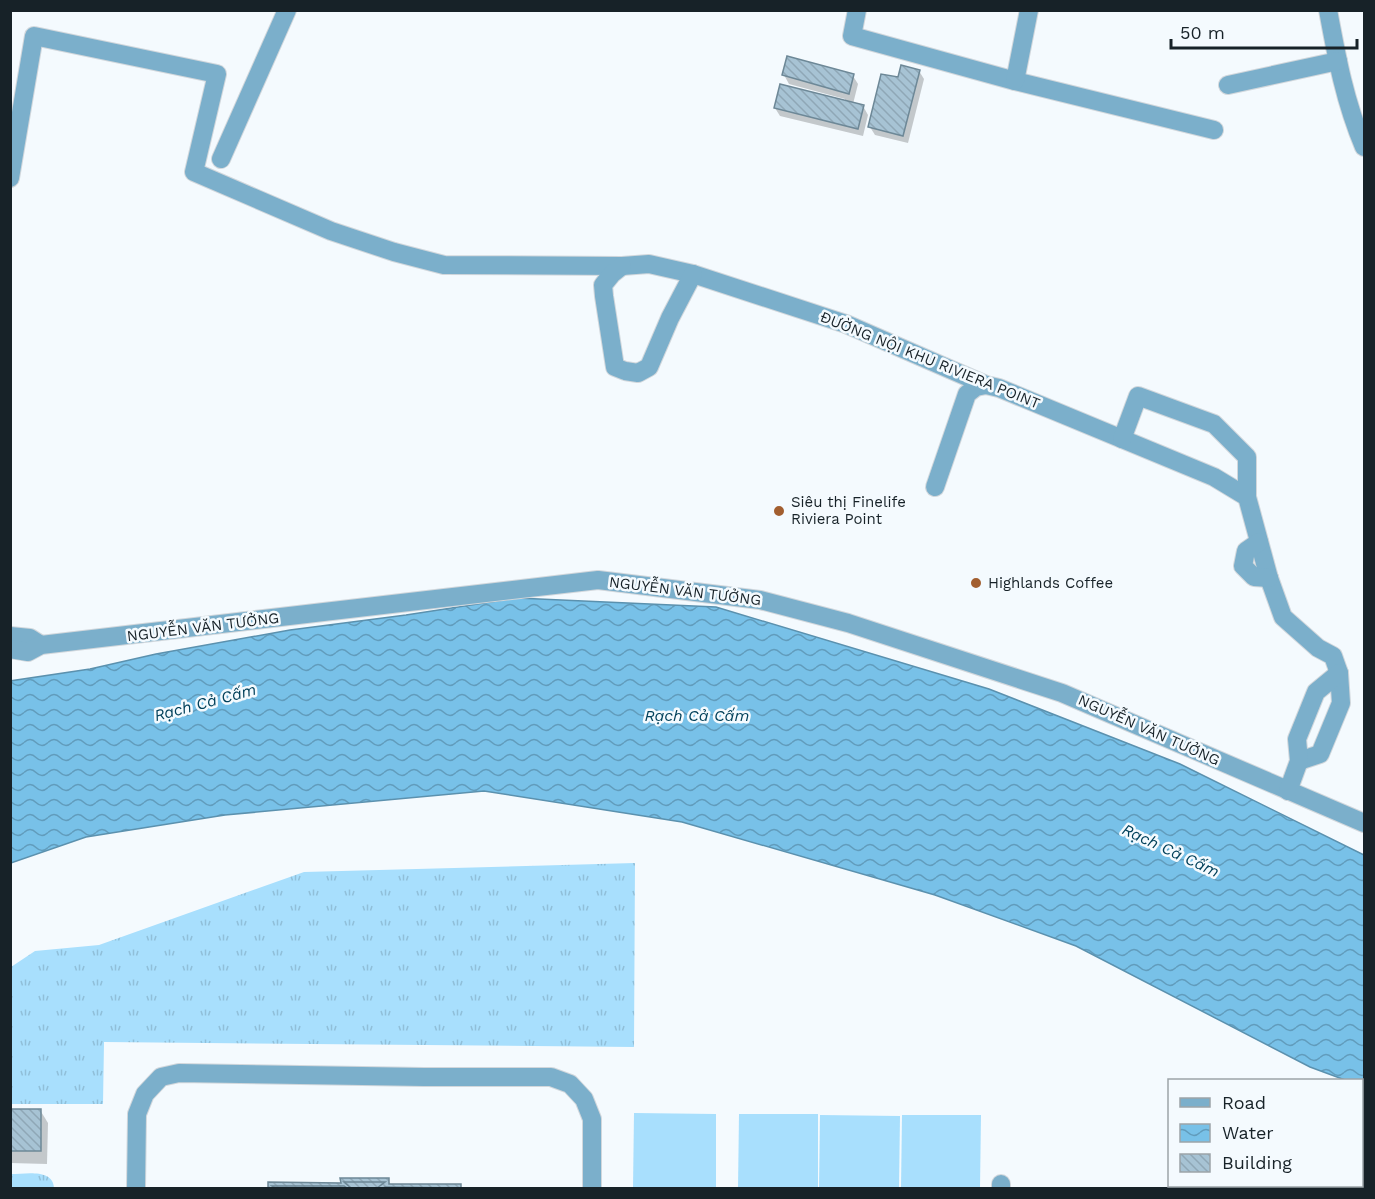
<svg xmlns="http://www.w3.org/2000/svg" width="1375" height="1199" viewBox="0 0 1375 1199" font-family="'Work Sans',sans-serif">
<defs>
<pattern id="grass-tufts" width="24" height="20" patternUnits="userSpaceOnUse" patternTransform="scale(1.5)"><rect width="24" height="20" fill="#a8dffd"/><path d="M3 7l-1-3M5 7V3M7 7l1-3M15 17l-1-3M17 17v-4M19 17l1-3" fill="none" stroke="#90bfd9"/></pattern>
<pattern id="water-waves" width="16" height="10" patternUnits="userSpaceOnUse" patternTransform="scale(1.5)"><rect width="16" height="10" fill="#78c1e8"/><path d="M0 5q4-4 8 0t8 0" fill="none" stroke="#619cbc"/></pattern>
<pattern id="building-back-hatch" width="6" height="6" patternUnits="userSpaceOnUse" patternTransform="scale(1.5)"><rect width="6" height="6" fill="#a7c3d4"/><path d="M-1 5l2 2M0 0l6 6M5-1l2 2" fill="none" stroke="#8fa7b6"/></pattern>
</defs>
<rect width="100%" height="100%" fill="#f4fafe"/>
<g fill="url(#grass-tufts)">
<polygon points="635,863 634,1047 104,1042 103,1104 11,1104 11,967 35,951 99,945 304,872"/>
<path d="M11,1174C25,1174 53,1168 54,1188H11Z"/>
</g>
<g fill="#a8dffd">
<polygon points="634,1113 716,1114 716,1188 633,1188"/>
<polygon points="739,1114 818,1114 818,1188 738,1188"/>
<polygon points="820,1115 900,1116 899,1188 819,1188"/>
<polygon points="902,1115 981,1115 980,1188 901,1188"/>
</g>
<polygon fill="url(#water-waves)" stroke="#5b91ae" stroke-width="1.5" points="517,598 716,607 989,689 1180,764 1364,855 1364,1088 1362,1087 1362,1080 1345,1080 1310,1067 1076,946 935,895 682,822 484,791 225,815 86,837 11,863 10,681 90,669 156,654 290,630 406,615"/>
<g fill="#0003">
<polygon points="919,71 924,79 908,143 875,135 870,127 899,79"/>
<polygon points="784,75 853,76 858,84 853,104 863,106 868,115 863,136 780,116 775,108 845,102 845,99 789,84"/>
<polygon points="10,1110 40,1110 48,1123 47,1164 10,1163"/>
<polygon points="388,1180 391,1185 460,1185 462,1188 270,1188 270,1184 342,1184"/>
</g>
<g fill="url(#building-back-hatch)" stroke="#6d8897" stroke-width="1.5">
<polygon points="787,56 854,74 849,94 782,75"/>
<polygon points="901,65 920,70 903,136 868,127 881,74 898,77"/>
<polygon points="780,84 864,105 858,129 774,108"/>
<rect x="10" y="1109" width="31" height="42"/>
<polygon points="340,1178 389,1178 389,1184 461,1184 461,1188 268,1188 268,1182 341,1183"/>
<polygon points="344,1182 385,1182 377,1188 351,1188"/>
<polygon points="272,1186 344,1186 347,1188 275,1188"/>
<polygon points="385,1187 457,1188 383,1188"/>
</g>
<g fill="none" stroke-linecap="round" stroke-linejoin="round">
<g stroke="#d1d7dc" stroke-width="20">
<g id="minor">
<polyline points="857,10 852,36 1015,81 1214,130"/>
<path d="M1328,10C1337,59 1345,102 1364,147"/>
<polyline points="1015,81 1029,10"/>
<polyline points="1228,85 1338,61"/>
<polyline points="221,159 287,10"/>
<polyline points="10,178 34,36 217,74 194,172 331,231 394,252 444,265 622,266 649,264 693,274 846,324 986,385 999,388 1214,477 1247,497 1269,578 1283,617 1318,648 1333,656 1339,673 1341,703 1320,754 1299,761"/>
<polyline points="622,266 612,274 603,285 604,296 615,367 625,371 638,373 649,367 670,318 693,274"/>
<polyline points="1122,439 1138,396 1214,424 1247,457 1247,497"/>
<polyline points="935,487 967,394 976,387 986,385"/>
<polyline points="1259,542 1246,551 1243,566 1254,577 1269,578"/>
<polyline points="10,636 30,638 41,645"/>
<polyline points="10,649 28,652 41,645 598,580 760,600 848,623 1062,693 1364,823"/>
<polyline points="1288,791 1299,761 1297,739 1316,692 1339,673"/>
<polyline points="136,1188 137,1114 145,1094 161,1077 179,1073 424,1077 551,1077 570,1084 584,1099 592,1119 592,1188"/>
<polyline points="1001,1188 1001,1184"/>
</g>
</g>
<use href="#minor" stroke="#7bafcb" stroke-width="18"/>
</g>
<g fill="#a25e2f" stroke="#f4fafe" stroke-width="2">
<circle cx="779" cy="511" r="6"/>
<circle cx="976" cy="583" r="6"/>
</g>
<g text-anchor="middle" stroke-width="5" stroke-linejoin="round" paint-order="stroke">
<g font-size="15" fill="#172228" stroke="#f4fafe">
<text transform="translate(930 360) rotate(22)" y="5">ĐƯỜNG NỘI KHU RIVIERA POINT</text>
<text transform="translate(685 591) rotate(7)" y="5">NGUYỄN VĂN TƯỞNG</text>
<text transform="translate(203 627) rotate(-7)" y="5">NGUYỄN VĂN TƯỞNG</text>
<text transform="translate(1149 730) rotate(24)" y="5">NGUYỄN VĂN TƯỞNG</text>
</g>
<g font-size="15" fill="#172228" stroke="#f4fafe" text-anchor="start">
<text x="791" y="507">Siêu thị Finelife<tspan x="791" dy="17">Riviera Point</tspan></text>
<text x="988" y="588">Highlands Coffee</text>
</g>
<g font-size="16" font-style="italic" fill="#00405a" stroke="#f4fafe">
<text transform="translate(205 702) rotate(-15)" y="6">Rạch Cả Cấm</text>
<text x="697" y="721">Rạch Cả Cấm</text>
<text transform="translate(1171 850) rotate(25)" y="6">Rạch Cả Cấm</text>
</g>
</g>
<rect width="1375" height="1199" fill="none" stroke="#172228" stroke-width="24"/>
<rect x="1168" y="1079" width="195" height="108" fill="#f4fafe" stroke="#9ca4a8" stroke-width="1.5"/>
<rect x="1180" y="1098" width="30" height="9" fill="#7bafcb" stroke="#9ca4a8" stroke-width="1.5"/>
<text x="1222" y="1109" font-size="18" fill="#172228">Road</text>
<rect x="1180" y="1124" width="30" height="18" fill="url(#water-waves)" stroke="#9ca4a8" stroke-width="1.5"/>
<text x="1222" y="1139" font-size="18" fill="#172228">Water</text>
<rect x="1180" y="1154" width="30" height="18" fill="url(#building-back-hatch)" stroke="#9ca4a8" stroke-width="1.5"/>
<text x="1222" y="1169" font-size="18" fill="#172228">Building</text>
<path d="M1171 39v9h186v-9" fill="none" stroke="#172228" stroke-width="3"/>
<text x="1180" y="39" font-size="18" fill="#172228" stroke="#f4fafe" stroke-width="4.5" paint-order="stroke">50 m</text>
</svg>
